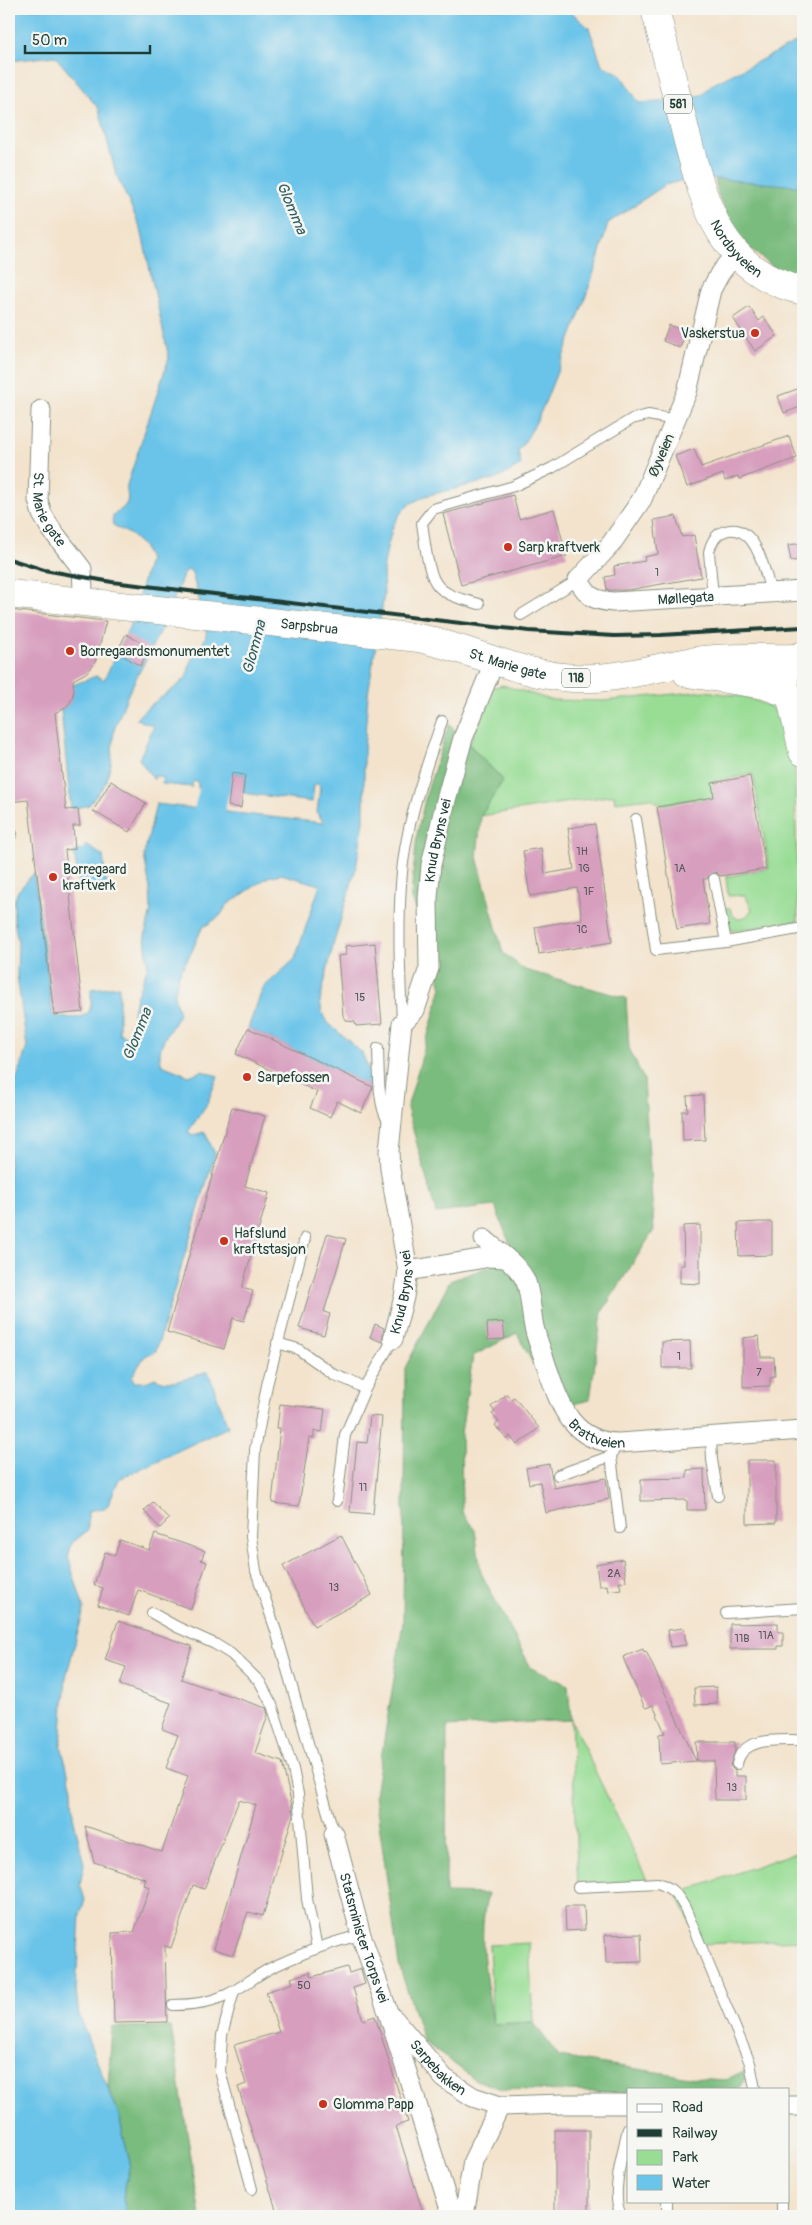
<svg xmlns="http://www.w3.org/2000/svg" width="812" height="2225" viewBox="0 0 812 2225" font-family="Pangolin,sans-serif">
<rect width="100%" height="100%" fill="#f6f6f2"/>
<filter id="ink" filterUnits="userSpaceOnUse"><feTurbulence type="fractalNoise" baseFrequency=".02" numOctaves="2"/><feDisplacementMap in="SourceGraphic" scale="10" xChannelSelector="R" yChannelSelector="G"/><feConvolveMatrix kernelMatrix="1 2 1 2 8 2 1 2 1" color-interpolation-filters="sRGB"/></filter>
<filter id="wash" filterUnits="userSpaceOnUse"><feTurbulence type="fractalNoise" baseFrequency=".0096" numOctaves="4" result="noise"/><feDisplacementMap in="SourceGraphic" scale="20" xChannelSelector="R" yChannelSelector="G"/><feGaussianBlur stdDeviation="1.12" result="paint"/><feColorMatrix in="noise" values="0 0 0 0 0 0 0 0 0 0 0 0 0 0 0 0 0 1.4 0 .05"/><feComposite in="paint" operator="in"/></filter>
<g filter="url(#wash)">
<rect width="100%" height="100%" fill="#f3e3cc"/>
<g fill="#99dd95" stroke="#5c8d64">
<polygon points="503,685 551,700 603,701 705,691 746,697 771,707 785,723 794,745 798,921 731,931 725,908 730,908 732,915 738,919 747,916 752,909 745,895 728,896 726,877 769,868 753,774 714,781 720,814 696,818 693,799 661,805 651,798 615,802 614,795 481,816 503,780 469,744 486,707 491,688"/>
<polygon points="571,1720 649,1884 578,1887"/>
<polygon points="803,1850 803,1940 700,1944 677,1894"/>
<polygon points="529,1943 533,2022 493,2024 489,1945"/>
</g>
<g fill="#7abc7e" stroke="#4c7c59">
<polygon points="715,179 797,185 803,184 803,283 772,266 749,248 730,221 718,195"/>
<path d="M449,724L503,780L481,816L477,857L503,953L525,970L626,998L629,1048L644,1080L654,1230L602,1312L590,1400L556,1408L517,1333L473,1356L461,1433L462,1512L475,1530L481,1573L531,1668L568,1685L571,1720L447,1727L446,1893L488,1894C476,1937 487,1981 493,2024L533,2022L559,2057L696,2078L725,2080L744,2071L745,2079L738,2089H628V2093L502,2089L476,2080L424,2042L399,1965L375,1795L403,1623L405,1368L450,1281L515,1257L495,1206L436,1213L407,1108L442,987L411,895L417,834L426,795Z"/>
<polygon points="112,2027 171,2027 200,2216 127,2216 123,2197 130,2163 118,2113 108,2087"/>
</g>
<g fill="#6bc4e9" stroke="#45808e">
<path d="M9,9H568L589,28L602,65L620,74L639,103L658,102L702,95L711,85L803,39V184L797,186L695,177L665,185L608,223C595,274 577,323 557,372C545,402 537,426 518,451L521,465L499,478L425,496L410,504L400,514L393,526L387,548L383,570L384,595L368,694L364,750V821L356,868L334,942L320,1001L322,1012L326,1021L362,1053L372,1077L370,1086L248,1028L263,988L295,959L320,885L281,874L268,877L227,905L220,916L202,928L192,951L179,974L174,996L179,1014C171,1031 154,1046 162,1065L189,1076L202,1071L218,1076L207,1104L188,1132L193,1135L205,1132L215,1154L156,1351L145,1356L132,1376L134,1382H146L155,1378C172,1388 190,1376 208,1371L228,1427L119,1479L108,1505L104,1508L88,1511V1530L72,1543L68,1557L84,1609L66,1677L61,1745L72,1789L73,1816L84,1864L80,1884L85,1900L80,1914L76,1990L79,2017L118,2113L130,2163L123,2197L127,2216H9V1094L14,1087L27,1047L17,975L18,943L14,919V902L18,891L34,873L53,1016C62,1018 86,1021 90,1009C92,1004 91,995 91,989L119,986V1033L126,1036L129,1033L136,998L148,966L145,936L151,910L150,889L144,855L156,804L324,823L317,813L320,787L317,783L314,786L312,802L243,793L245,775L232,773L230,792L198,788V783L195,781L192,783V787L162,784L163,777L154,776V780L139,759L154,726L136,719C149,703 169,694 184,680C190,674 188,665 192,659C199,648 206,642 207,629L192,573L189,569L184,573L164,624L128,694L114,730L111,764L105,784L89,805L71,809L61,710C71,704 74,697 73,685L96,676L104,680L131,623L149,560L143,546L131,535L113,525C109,511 123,513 127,502C129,497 126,491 127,485L169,358L141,229L116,174L99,109L55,56L9,61Z"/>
<polygon points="86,845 103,856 107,888 80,892 74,852 83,849"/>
</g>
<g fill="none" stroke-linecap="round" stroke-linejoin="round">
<path stroke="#6bc4e9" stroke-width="30" d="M198,849C209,817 215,784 224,751"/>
</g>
<g id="blocks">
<g fill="#d79ebe">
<polygon points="749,307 759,321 764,317 777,336 755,351 733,318"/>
<polygon points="669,325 686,332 680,348 663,341"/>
<polygon points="800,388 803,406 784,413 778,396"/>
<polygon points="789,436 797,458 739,479 738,476 725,481 723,474 687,487 675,456 694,449 701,467"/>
<polygon points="513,495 519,519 554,509 567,556 461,585 443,514"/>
<polygon points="676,516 682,537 694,535 701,577 628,590 607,590 605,577 615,575 614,566 645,561 644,557 658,554 654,520"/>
<polygon points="803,543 803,560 791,561 788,545"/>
<polygon points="9,610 106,621 95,663 86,673 73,680 74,690 71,701 67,706 55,713 66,810 78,809 80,826 73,826 75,849 65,850 83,1012 54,1015 28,800 9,802"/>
<polygon points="126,634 150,648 140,666 117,652"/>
<polygon points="232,773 245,775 241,808 228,806"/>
<polygon points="750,776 766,869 720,876 716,872 710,874 707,879 703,879 710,924 677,929 657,807 714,797 712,783"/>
<polygon points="111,781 146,803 129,832 93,811"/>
<polygon points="595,824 612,942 539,954 535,927 582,919 577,888 530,896 523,851 541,848 545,874 574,869 568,828"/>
<polygon points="375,943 382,1024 356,1026 355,1022 347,1021 343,1015 338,956 346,955 345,946"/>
<polygon points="248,1028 373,1087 361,1113 337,1101 330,1117 310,1108 317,1092 236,1054"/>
<polygon points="703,1095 705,1140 683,1141 682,1111 688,1111 687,1096"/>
<polygon points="232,1107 265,1116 245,1186 269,1193 242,1288 253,1291 244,1321 233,1318 224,1349 167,1332"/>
<polygon points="761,1222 772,1222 772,1255 739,1256 738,1223"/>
<polygon points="700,1225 700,1284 680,1283 680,1265 684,1265 683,1226"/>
<polygon points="327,1234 346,1239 324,1312 330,1314 324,1335 299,1328"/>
<polygon points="503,1322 505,1339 488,1340 487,1323"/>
<polygon points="375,1324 384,1328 382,1342 370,1337"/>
<polygon points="759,1336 761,1357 774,1357 775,1376 770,1377 770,1386 743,1387 743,1338"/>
<polygon points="690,1341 691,1368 662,1368 662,1342"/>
<polygon points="507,1394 511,1399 514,1397 539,1428 517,1445 510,1436 507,1440 495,1425 499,1422 492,1414 495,1412 491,1407"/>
<polygon points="280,1404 325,1409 322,1432 314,1431 314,1438 309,1438 299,1506 272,1503 280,1428 277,1428"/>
<polygon points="370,1416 382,1417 373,1514 350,1512 357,1442 367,1443"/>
<polygon points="747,1460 776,1460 776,1523 747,1524"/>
<polygon points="549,1464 554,1488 606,1478 609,1499 546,1513 540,1482 529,1484 526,1468"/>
<polygon points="704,1469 705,1510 687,1510 687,1500 641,1501 641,1479 687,1478 687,1470"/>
<polygon points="153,1502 169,1519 160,1528 144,1511"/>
<polygon points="155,1534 205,1551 201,1560 207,1562 191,1609 138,1590 129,1616 98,1605 103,1588 94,1585 105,1552 115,1555 120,1540 149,1550"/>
<polygon points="341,1535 372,1595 314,1626 283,1566"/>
<polygon points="623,1559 626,1581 619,1582 621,1589 608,1591 607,1585 599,1586 596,1564"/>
<polygon points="118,1621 192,1646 181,1679 266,1708 268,1715 255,1753 282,1762 292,1806 293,1815 263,1916 248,1912 233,1955 214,1949 256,1805 239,1800 204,1889 193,1885 171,1948 165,1946 167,2022 114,2023 112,1933 134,1932 150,1887 144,1885 146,1879 94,1862 85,1826 162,1852 188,1776 166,1768 178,1735 162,1729 171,1703 120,1685 126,1667 105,1660"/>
<polygon points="778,1623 778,1632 783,1632 783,1646 778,1646 778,1649 730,1649 730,1624"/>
<polygon points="684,1628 686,1645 670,1647 668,1630"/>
<polygon points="643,1649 644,1652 646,1651 696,1761 660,1764 659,1734 665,1733 653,1705 646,1708 644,1706 624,1660 623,1657"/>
<polygon points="716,1687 717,1704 695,1705 694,1688"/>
<polygon points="696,1742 735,1742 735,1751 730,1766 735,1771 735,1776 746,1776 746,1800 715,1800 714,1761 697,1761"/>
<polygon points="565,1906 584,1906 585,1930 566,1931"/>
<polygon points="641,1934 642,1962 606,1963 605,1935"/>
<polygon points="347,1967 349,1973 361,1969 365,1984 353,1988 363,2020 375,2016 408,2122 396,2126 424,2216 278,2216 238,2087 246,2084 234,2045 279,2032 266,1992 293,1983 291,1978 310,1972 312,1977"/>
<rect x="555" y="2130" width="34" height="86"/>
</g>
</g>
</g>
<g filter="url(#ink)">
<use href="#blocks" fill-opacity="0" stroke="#899080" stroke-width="1"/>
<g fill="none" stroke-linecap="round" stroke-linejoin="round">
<g stroke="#899080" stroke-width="12">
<g id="lane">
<path d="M713,597L709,552C711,543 715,534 725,531C756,521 766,574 771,594"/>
<path d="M479,604C466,600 449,597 439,587C427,575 425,541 422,523L433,509L514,486L552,468L632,419L648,415L676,420"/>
<polyline points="521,615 578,580"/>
<polyline points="636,819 656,950 726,942 803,928"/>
<polyline points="9,832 12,834"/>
<polyline points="714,879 726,942"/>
<path d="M402,1022C400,976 398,930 401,884C404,828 424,773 442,721"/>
<path d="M378,1048C379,1067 377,1110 390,1123"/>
<polyline points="305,1238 267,1385 255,1450 251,1537 256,1571 276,1631 334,1834"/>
<polyline points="277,1343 298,1349 335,1375 350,1381 365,1389"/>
<polyline points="711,1436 712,1460 718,1496"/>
<polyline points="611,1456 620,1528"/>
<polyline points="558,1475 611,1456 613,1452"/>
<polyline points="337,1501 345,1435 365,1389 393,1339"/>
<polyline points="152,1613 177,1627 215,1644 231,1654 260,1682 272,1705 293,1769 298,1794 307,1899 317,1948"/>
<polyline points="726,1613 803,1608"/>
<path d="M737,1764C742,1735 782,1741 803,1740"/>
<path d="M578,1887L658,1883C672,1888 678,1895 685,1908L750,2063L755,2089"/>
<polyline points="234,1991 222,2035 220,2071 252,2189"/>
<path d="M173,2005C191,2005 209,2003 226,1995C242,1988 257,1974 275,1966C303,1953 331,1942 361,1935"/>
<polyline points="667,2201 667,2216"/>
<polyline points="782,2201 782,2216"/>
<path d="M622,2216C609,2198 624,2149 628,2128"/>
</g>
</g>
<g stroke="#899080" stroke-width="21">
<g id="street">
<path id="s1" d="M736,253L720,273L711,290L687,392L642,499L611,544L578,580C589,597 592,600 613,602L803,591"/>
<path id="s2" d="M41,410L38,500L42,514L51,529L82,569L83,590L80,601"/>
<path id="s3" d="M484,1239C498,1252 519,1265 526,1282C531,1296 531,1313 534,1327C537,1341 543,1354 547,1367C560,1405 571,1442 619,1443L803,1430"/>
<polyline points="408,1271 491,1257 504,1258"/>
<path id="s4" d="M393,1339L404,1297L408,1271L390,1169L389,1151L402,1023L415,1010L429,968L428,898L431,865L446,800L463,738L495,660"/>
<path id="s5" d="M334,1834L361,1935L388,2012L452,2216"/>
<path id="s6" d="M394,2019L444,2078L473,2097L500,2106L563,2104H628"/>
<polyline points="788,2106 803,2106"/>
<polyline points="464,2216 473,2161 500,2106"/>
</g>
</g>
<g stroke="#899080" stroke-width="29">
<g id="primary">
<path id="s7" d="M655,9C665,49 675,90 685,130C704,203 719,271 803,291"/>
<path id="s8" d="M9,594L419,638C471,649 520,675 573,678C617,681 661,665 704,660C734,656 765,659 795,658"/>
<polyline points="687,673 765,685 787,693"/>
</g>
</g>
<g stroke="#899080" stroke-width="29">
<g id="highway">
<path d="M803,655C779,663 777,697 803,705"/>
<polyline points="791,698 803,752"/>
</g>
</g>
<use href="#lane" stroke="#fff" stroke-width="10"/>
<use href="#street" stroke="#fff" stroke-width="19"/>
<use href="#primary" stroke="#fff" stroke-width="28"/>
<use href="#highway" stroke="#fff" stroke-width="28"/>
<polyline stroke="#1f3d34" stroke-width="4" points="9,559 44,570 112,582 529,631 614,636 661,635 803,627"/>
</g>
</g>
<g fill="#c8321e" stroke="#f6f6f2" stroke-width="2">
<circle cx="755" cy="333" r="5"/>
<circle cx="508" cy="547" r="5"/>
<circle cx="70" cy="651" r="5"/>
<circle cx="53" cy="877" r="5"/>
<circle cx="247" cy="1077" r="5"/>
<circle cx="224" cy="1241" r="5"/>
<circle cx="323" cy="2104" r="5"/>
</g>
<g text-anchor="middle" stroke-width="5" stroke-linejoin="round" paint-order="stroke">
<g font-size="11" fill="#4d5556">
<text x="657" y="576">1</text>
<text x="582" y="855">1H</text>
<text x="584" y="872">1G</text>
<text x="680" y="872">1A</text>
<text x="589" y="895">1F</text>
<text x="582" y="933">1C</text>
<text x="360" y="1001">15</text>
<text x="679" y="1360">1</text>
<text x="759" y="1376">7</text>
<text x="363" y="1491">11</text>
<text x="614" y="1577">2A</text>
<text x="334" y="1591">13</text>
<text x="766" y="1639">11A</text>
<text x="742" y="1642">11B</text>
<text x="732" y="1791">13</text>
<text x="304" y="1989">50</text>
</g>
<g fill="#f6f6f2" stroke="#60746d" stroke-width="1">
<rect x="664" y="94.5" width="28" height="19" rx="4"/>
<rect x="562" y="668.5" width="28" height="19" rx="4"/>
</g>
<g font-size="12" font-weight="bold" fill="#1f3d34">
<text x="678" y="108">581</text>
<text x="576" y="682">118</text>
</g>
<g font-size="14" fill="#1f3d34" stroke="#f6f6f2">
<text dy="5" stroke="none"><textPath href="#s7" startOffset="256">Nordbyveien</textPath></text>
<text transform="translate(661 455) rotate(-67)" y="5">Øyveien</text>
<text dy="5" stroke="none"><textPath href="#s2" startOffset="102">St. Marie gate</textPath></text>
<text dy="5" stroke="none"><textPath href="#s1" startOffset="486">Møllegata</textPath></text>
<text dy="5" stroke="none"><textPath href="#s8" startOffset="302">Sarpsbrua</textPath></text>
<text dy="5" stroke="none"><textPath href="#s8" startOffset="505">St. Marie gate</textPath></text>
<text dy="5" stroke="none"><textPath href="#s4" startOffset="511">Knud Bryns vei</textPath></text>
<text dy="5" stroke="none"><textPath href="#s4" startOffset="48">Knud Bryns vei</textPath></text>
<text dy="5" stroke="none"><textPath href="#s3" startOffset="238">Brattveien</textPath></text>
<text dy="5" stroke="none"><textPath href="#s5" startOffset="108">Statsminister Torps vei</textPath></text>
<text dy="5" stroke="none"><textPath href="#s6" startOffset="66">Sarpebakken</textPath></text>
</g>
<g font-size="14" fill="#1f3d34" stroke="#f6f6f2" text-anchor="start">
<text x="745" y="338" text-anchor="end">Vaskerstua</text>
<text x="518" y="552">Sarp kraftverk</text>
<text x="80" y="656">Borregaardsmonumentet</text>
<text x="63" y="874">Borregaard<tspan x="63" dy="16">kraftverk</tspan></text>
<text x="257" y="1082">Sarpefossen</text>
<text x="234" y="1238">Hafslund<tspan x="234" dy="16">kraftstasjon</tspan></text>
<text x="333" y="2109">Glomma Papp</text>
</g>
<g font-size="15" font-style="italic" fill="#325f61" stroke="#f6f6f2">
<text transform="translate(292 208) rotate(67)" y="5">Glomma</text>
<text transform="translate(254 647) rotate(-75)" y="5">Glomma</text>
<text transform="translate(137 1034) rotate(-68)" y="5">Glomma</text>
</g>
</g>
<rect width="812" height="2225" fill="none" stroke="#f6f6f2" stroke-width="30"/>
<rect x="627" y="2088" width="162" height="115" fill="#f6f6f2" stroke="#a0aca6"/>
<rect x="637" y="2104" width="25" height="8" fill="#ffffff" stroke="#a0aca6"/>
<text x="672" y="2112" font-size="15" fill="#1f3d34">Road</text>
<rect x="637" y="2129" width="25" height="8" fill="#1f3d34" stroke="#a0aca6"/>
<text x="672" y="2138" font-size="15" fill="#1f3d34">Railway</text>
<rect x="637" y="2150" width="25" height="15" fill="#99dd95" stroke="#a0aca6"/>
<text x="672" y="2162" font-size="15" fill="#1f3d34">Park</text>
<rect x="637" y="2175" width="25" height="15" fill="#6bc4e9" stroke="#a0aca6"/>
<text x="672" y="2188" font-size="15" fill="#1f3d34">Water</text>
<path d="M25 45v8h125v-8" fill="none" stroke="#1f3d34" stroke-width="2.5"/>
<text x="32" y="45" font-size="15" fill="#1f3d34" stroke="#f6f6f2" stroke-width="4" paint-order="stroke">50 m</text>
</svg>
